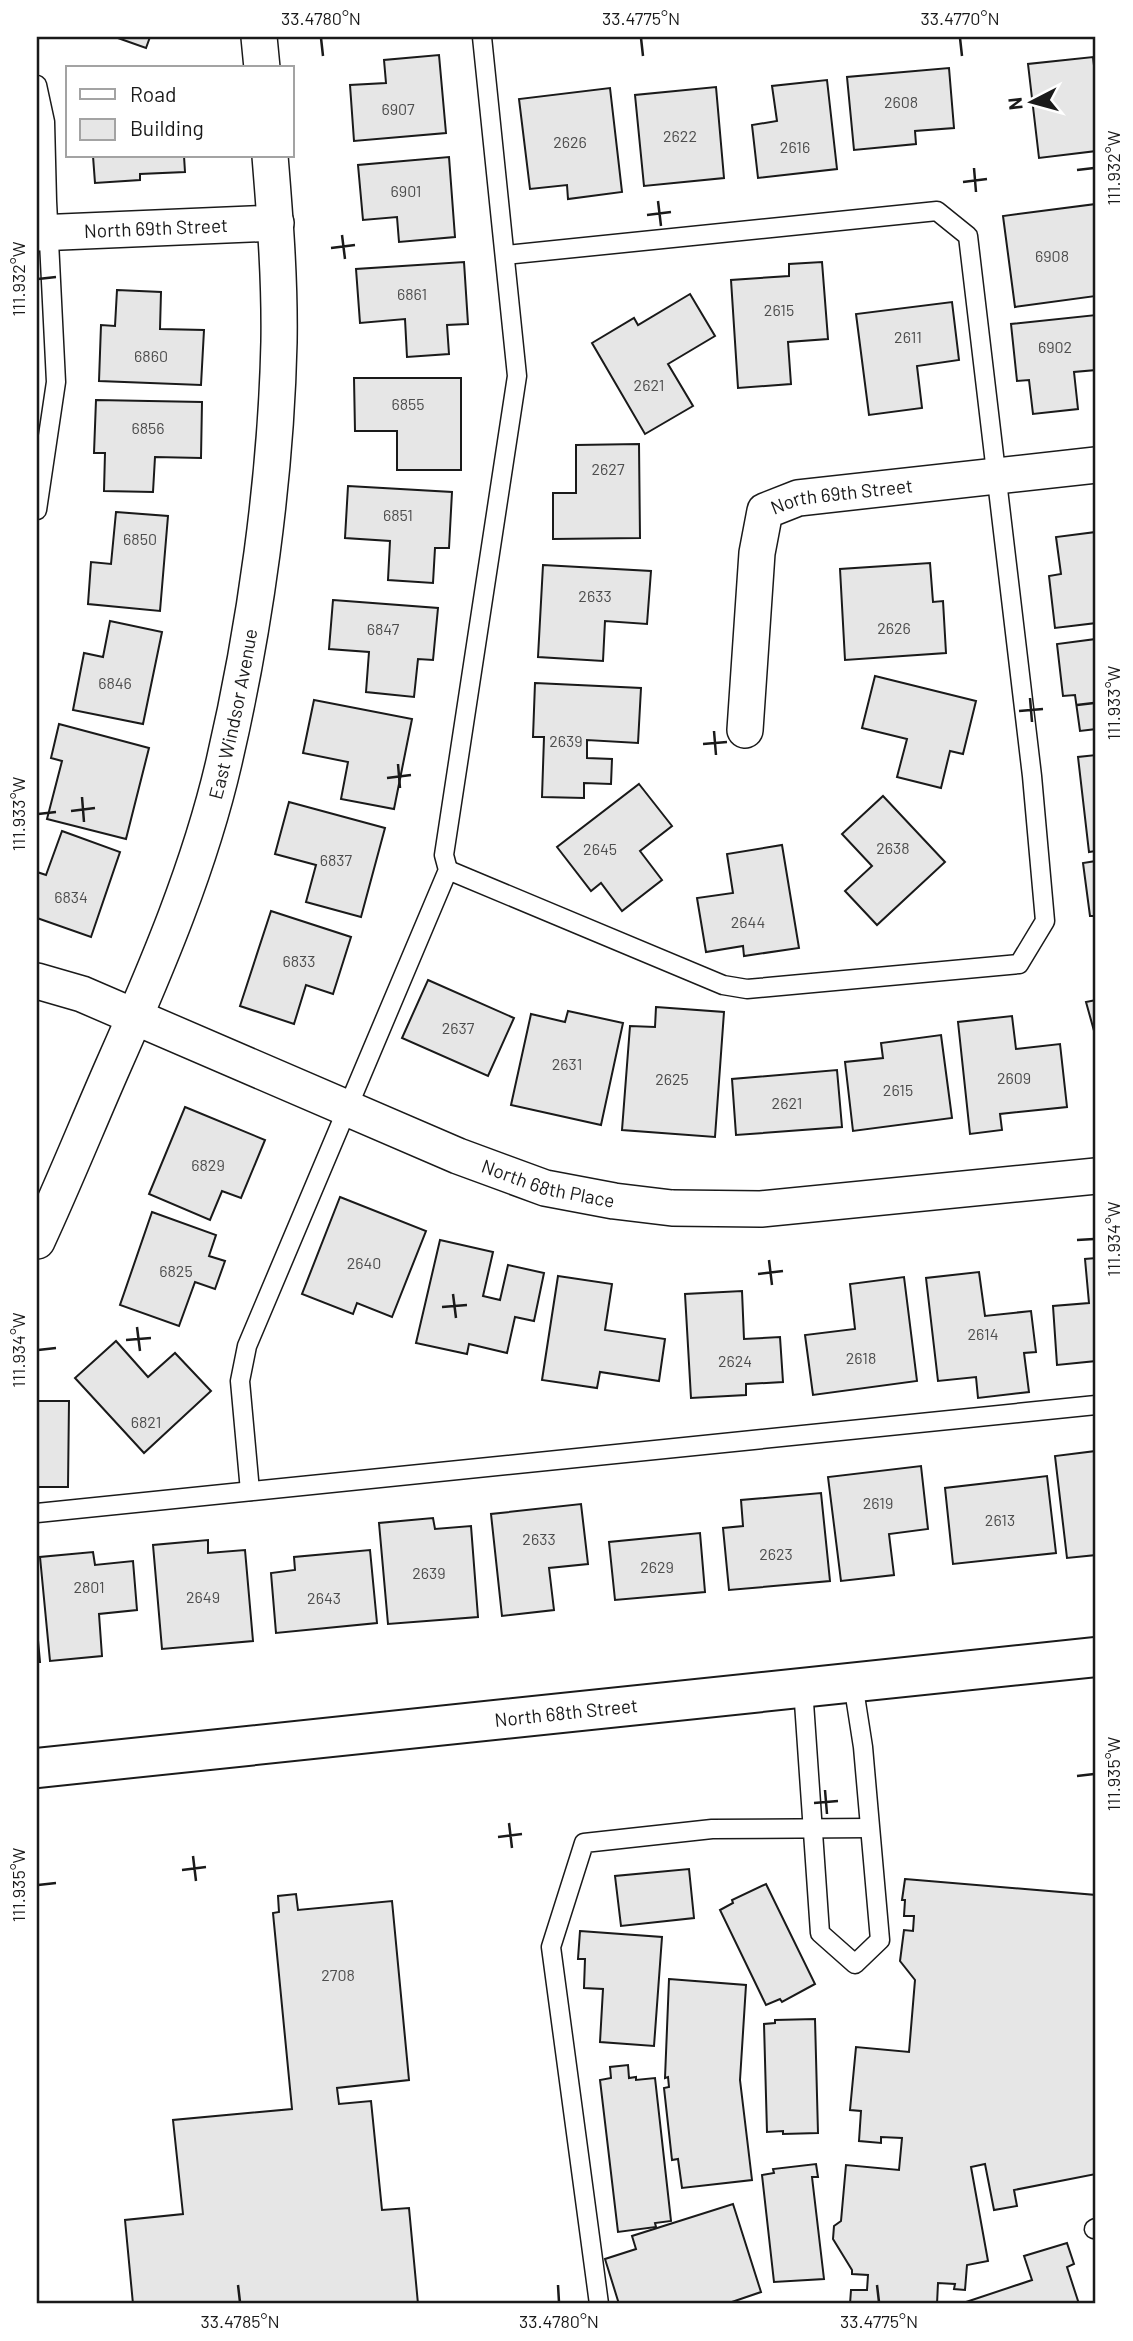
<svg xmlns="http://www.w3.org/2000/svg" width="1133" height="2341" viewBox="0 0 1133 2341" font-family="Barlow,sans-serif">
<rect width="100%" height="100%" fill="#fff"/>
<g fill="#e6e6e6" stroke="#1a1a1a" stroke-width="2">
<polygon points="115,37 150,37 146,48"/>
<polygon points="439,55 446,133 354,141 350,85 386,83 384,60"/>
<polygon points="1093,57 1096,83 1096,151 1039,158 1028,64"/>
<polygon points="949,68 954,128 915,131 916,144 854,150 847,77"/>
<polygon points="827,80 837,169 758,178 752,125 777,121 772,86"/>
<polygon points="716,87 724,178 644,186 635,95"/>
<polygon points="610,88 622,192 568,199 567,185 530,189 519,99"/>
<polygon points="93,156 184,156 185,172 140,174 140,180 95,183"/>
<polygon points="449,157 455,237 399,242 397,217 363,220 358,165"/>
<polygon points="1096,204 1096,296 1015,307 1003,216"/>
<polygon points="464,262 468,324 447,325 449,354 407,357 405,319 360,323 356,269"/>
<polygon points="822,262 828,339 788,342 791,384 738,388 731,280 789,276 789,264"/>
<polygon points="117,290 161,292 160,329 204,330 201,385 99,381 101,325 115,326"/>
<polygon points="690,294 715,336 668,364 693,406 645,434 592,343 634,318 638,325"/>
<polygon points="952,302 959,360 917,366 922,408 869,415 856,314"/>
<polygon points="1096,315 1096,370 1074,372 1078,409 1033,414 1029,380 1017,381 1011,324"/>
<polygon points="354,378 461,378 461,470 397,470 397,431 355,431"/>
<polygon points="96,400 202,402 201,458 155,457 153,492 104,491 105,453 94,453"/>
<polygon points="639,444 640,538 553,539 553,493 576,493 576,445"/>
<polygon points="348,486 452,492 449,548 435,548 433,583 388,580 390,541 345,538"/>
<polygon points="116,512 168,516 160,611 88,604 91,562 111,564"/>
<polygon points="1096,532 1096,623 1055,628 1049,576 1061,574 1056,537"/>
<polygon points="930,563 933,602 943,601 946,653 845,660 840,569"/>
<polygon points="543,565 651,571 647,624 605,621 603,661 538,657"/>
<polygon points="333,600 438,608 433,660 418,659 414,697 366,692 369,652 329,649"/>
<polygon points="110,621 162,632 143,724 73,710 84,653 103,657"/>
<polygon points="1096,639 1096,729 1080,731 1075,695 1063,696 1057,644"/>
<polygon points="875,676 976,701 963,754 950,751 941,788 897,777 907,739 862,728"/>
<polygon points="535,683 641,688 638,743 587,740 587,758 612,759 611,784 584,783 584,798 542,797 544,737 533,737"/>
<polygon points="314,700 412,719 394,809 341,799 348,762 303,753"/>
<polygon points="59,724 149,748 126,839 47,819 62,761 51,758"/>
<polygon points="1096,755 1096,851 1089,852 1078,757"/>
<polygon points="639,784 672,826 640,851 662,880 622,911 601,883 591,891 557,847"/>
<polygon points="883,796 945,862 877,925 845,891 872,866 842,834"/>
<polygon points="289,802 385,828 361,917 306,902 316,865 275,854"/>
<polygon points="62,831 120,852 91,937 37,918 37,872 46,875"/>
<polygon points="782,845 799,948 744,956 743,946 706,952 697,898 733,893 727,854"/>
<polygon points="1096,861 1096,916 1090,916 1083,863"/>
<polygon points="271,911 351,937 333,994 306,985 294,1024 240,1006"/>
<polygon points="428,980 514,1018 488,1076 402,1038"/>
<polygon points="1096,1000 1096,1038 1086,1002"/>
<polygon points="656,1007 724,1012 715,1137 622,1130 630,1026 655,1027"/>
<polygon points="568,1011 623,1023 601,1125 511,1105 531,1014 565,1022"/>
<polygon points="1012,1016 1016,1049 1060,1044 1067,1107 1000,1114 1002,1130 970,1134 958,1022"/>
<polygon points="941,1035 952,1118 853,1131 845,1062 883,1058 881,1043"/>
<polygon points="837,1070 842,1127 736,1135 732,1079"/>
<polygon points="185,1107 265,1140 241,1198 222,1191 210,1220 149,1194"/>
<polygon points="340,1197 426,1231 392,1317 357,1303 353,1314 302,1294"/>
<polygon points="152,1212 216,1235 209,1256 225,1261 215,1289 195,1282 179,1326 120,1305"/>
<polygon points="440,1240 493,1252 483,1296 500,1300 508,1265 544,1273 534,1321 515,1317 507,1353 469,1344 467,1354 416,1343"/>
<polygon points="1096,1258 1096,1361 1057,1365 1053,1306 1089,1303 1085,1259"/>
<polygon points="979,1272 985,1316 1031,1311 1036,1352 1024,1353 1029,1392 978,1398 976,1377 938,1381 926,1278"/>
<polygon points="558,1276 612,1284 605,1330 665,1339 659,1381 600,1372 597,1388 542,1380"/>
<polygon points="904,1277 917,1381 813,1395 805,1335 855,1329 850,1284"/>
<polygon points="742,1291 744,1339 780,1337 783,1382 746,1384 746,1395 691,1398 685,1294"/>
<polygon points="116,1341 148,1377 175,1353 211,1391 144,1453 75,1378"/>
<polygon points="37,1401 69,1401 68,1487 37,1487"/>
<polygon points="1096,1451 1096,1555 1067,1558 1055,1456"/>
<polygon points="921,1466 928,1529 889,1534 894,1575 841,1581 828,1477"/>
<polygon points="1047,1476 1056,1553 953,1564 945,1488"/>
<polygon points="821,1493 830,1581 729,1590 723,1528 743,1526 741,1500"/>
<polygon points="581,1504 588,1564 549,1568 554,1610 502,1616 491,1514"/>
<polygon points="433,1518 435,1529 471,1526 478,1617 388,1624 379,1523"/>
<polygon points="700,1533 705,1592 615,1600 609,1542"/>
<polygon points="208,1540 208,1553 245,1550 253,1641 162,1649 153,1545"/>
<polygon points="370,1550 377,1623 276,1633 271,1573 295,1570 294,1557"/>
<polygon points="93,1552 95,1565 133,1561 137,1610 99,1614 102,1656 50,1661 40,1557"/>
<polygon points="37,1629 40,1662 37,1662"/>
<polygon points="689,1869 694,1918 621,1926 615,1876"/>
<polygon points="905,1879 1096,1895 1096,2174 1014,2190 1017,2206 994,2210 985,2164 971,2167 988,2261 967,2265 965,2290 954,2289 955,2284 938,2283 937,2304 850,2304 851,2290 867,2290 868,2275 852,2274 852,2270 833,2239 834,2226 841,2221 846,2165 899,2170 902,2138 881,2137 881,2143 859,2141 861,2111 850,2110 856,2047 909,2052 915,1980 900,1961 904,1930 913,1931 914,1916 904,1916 905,1900 902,1900"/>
<polygon points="766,1884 815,1984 782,2002 780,1999 766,2005 720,1910 733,1903 732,1900"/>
<polygon points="296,1894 298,1910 392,1901 409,2080 337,2088 339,2104 371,2101 382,2210 409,2208 418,2304 133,2304 125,2220 183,2214 173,2120 292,2109 273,1913 279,1912 278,1896"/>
<polygon points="580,1931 662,1937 654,2046 600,2042 603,1989 584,1988 585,1959 578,1959"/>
<polygon points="669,1979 746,1985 740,2080 752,2180 682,2188 678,2159 672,2160 664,2088 669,2087 668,2077 665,2078"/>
<polygon points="815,2019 818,2133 783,2134 783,2131 767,2132 764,2024 775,2023 775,2020"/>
<polygon points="628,2065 629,2078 636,2077 636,2080 655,2078 671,2221 655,2223 656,2227 618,2232 600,2080 611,2078 610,2067"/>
<polygon points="816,2164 818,2177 812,2177 824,2279 774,2282 762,2175 774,2173 773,2169"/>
<polygon points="733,2204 761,2292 726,2304 619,2304 605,2259 636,2249 632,2236"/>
<polygon points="1067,2243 1074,2264 1067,2267 1079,2304 960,2304 1032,2280 1024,2256"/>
<polygon points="1096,2247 1096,2304 1094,2304"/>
</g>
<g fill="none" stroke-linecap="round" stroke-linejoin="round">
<g stroke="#1a1a1a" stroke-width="21">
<g id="lane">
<polyline points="37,85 45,122 47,201 56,382 37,510"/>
<polyline points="448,870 723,985 747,989 1019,964 1045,921 1032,776 968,236 937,211 506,255"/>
<polyline points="250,1491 240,1381 247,1346 448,870 444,855 517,376 482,37"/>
<polyline points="37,1513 1096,1405"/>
<polyline points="803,1688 820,1933 855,1964 880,1940 863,1747 853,1683"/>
<polyline points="1094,2229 1096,2228"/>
<polyline points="599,2304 551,1947 584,1843 712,1829 869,1828"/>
</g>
</g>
<g stroke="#1a1a1a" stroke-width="38">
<g id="street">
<polyline points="259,37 262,68"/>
<path id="s1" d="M37,233L276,223"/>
<path id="s2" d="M745,730L757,553L765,511L798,498L1096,465"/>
<path id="s3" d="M37,981L82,994L458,1156L545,1188L614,1201L672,1208L761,1209L1096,1176"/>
<path id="s4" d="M37,1241C64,1183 88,1123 114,1064C157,967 200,866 224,762C255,629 276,478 279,342C280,280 275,217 270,156"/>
</g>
</g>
<g stroke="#1a1a1a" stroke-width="42">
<g id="secondary">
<path id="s5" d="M37,1768L1096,1657"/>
</g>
</g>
<use href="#lane" stroke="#fff" stroke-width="18"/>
<use href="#street" stroke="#fff" stroke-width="35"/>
<use href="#secondary" stroke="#fff" stroke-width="38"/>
</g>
<path fill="none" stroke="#1a1a1a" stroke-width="2.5" d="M321,38L323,56M641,38L643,56M960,38L962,56M974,168L976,192M1077,170L1094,168M963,182L987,179M658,201L661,226M647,215L671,212M342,235L345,259M331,248L355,245M38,279L56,277M1030,698L1032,722M1077,705L1094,703M1019,711L1043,709M714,731L716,755M703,744L727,742M398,764L400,788M387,778L411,775M82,797L84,822M71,811L95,808M38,814L56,812M1077,1240L1094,1239M769,1260L772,1285M758,1274L783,1271M453,1294L456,1318M442,1307L467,1305M137,1327L140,1351M126,1340L151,1338M38,1350L56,1348M1077,1776L1094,1774M825,1790L827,1814M814,1803L838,1801M509,1823L512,1848M498,1837L522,1834M193,1856L196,1881M182,1870L206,1867M38,1885L56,1883M238,2285L240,2302M558,2285L559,2302M877,2285L879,2302"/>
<g text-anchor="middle" stroke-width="5" stroke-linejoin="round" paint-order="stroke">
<g font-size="16" fill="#4d4d4d">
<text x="901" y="108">2608</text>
<text x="398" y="115">6907</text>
<text x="680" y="142">2622</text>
<text x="570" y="148">2626</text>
<text x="795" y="153">2616</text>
<text x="406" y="197">6901</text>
<text x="1052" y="262">6908</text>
<text x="412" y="300">6861</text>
<text x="779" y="316">2615</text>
<text x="908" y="343">2611</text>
<text x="1055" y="353">6902</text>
<text x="151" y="362">6860</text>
<text x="649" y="391">2621</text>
<text x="408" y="410">6855</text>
<text x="148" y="434">6856</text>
<text x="608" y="475">2627</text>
<text x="398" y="521">6851</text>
<text x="140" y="545">6850</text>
<text x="595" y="602">2633</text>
<text x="894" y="634">2626</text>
<text x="383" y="635">6847</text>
<text x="115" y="689">6846</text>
<text x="566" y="747">2639</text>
<text x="893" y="854">2638</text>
<text x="600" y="855">2645</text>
<text x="336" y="866">6837</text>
<text x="71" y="903">6834</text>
<text x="748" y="928">2644</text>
<text x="299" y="967">6833</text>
<text x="458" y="1034">2637</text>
<text x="567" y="1070">2631</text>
<text x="1014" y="1084">2609</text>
<text x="672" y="1085">2625</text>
<text x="898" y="1096">2615</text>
<text x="787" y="1109">2621</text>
<text x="208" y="1171">6829</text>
<text x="364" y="1269">2640</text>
<text x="176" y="1277">6825</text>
<text x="983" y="1340">2614</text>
<text x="861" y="1364">2618</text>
<text x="735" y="1367">2624</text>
<text x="146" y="1428">6821</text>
<text x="878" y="1509">2619</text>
<text x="1000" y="1526">2613</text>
<text x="539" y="1545">2633</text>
<text x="776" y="1560">2623</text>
<text x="657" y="1573">2629</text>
<text x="429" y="1579">2639</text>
<text x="89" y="1593">2801</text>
<text x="203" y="1603">2649</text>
<text x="324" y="1604">2643</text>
<text x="338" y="1981">2708</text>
</g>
<g font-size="19" fill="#1a1a1a" stroke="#fff">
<text dy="7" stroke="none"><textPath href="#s1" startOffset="119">North 69th Street</textPath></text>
<text dy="7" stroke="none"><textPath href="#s2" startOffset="299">North 69th Street</textPath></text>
<text dy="7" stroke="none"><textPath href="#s4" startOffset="564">East Windsor Avenue</textPath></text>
<text dy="7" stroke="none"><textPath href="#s3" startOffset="551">North 68th Place</textPath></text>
<text dy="7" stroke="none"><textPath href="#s5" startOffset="532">North 68th Street</textPath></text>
</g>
</g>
<rect width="1133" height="2341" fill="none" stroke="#ffffff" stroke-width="77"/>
<rect x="66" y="66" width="228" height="91" fill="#ffffff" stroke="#a3a3a3" stroke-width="2"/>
<rect x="80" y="89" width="35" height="10" fill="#ffffff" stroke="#a3a3a3" stroke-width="2"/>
<text x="130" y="102" font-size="21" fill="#1a1a1a">Road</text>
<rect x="80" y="119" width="35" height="21" fill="#e6e6e6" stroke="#a3a3a3" stroke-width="2"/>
<text x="130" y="136" font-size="21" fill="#1a1a1a">Building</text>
<g transform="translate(1032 102) rotate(264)" stroke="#ffffff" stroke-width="5" paint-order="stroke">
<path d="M0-5L12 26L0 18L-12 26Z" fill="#1a1a1a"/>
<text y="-10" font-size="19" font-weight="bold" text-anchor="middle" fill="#1a1a1a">N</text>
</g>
<rect x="38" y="38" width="1056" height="2264" fill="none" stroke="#1a1a1a" stroke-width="2.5"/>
<g font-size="18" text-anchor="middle" fill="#1a1a1a">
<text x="321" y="25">33.4780°N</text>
<text x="641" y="25">33.4775°N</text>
<text x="960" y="25">33.4770°N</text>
<text transform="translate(1114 168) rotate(-90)" y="6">111.932°W</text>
<text transform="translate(19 279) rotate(-90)" y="6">111.932°W</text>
<text transform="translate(1114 703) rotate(-90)" y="6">111.933°W</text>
<text transform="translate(19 814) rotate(-90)" y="6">111.933°W</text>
<text transform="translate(1114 1239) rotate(-90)" y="6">111.934°W</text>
<text transform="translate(19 1350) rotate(-90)" y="6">111.934°W</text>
<text transform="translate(1114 1774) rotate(-90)" y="6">111.935°W</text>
<text transform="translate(19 1885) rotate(-90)" y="6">111.935°W</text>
<text x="240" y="2328">33.4785°N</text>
<text x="559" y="2328">33.4780°N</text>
<text x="879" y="2328">33.4775°N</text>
</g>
</svg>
